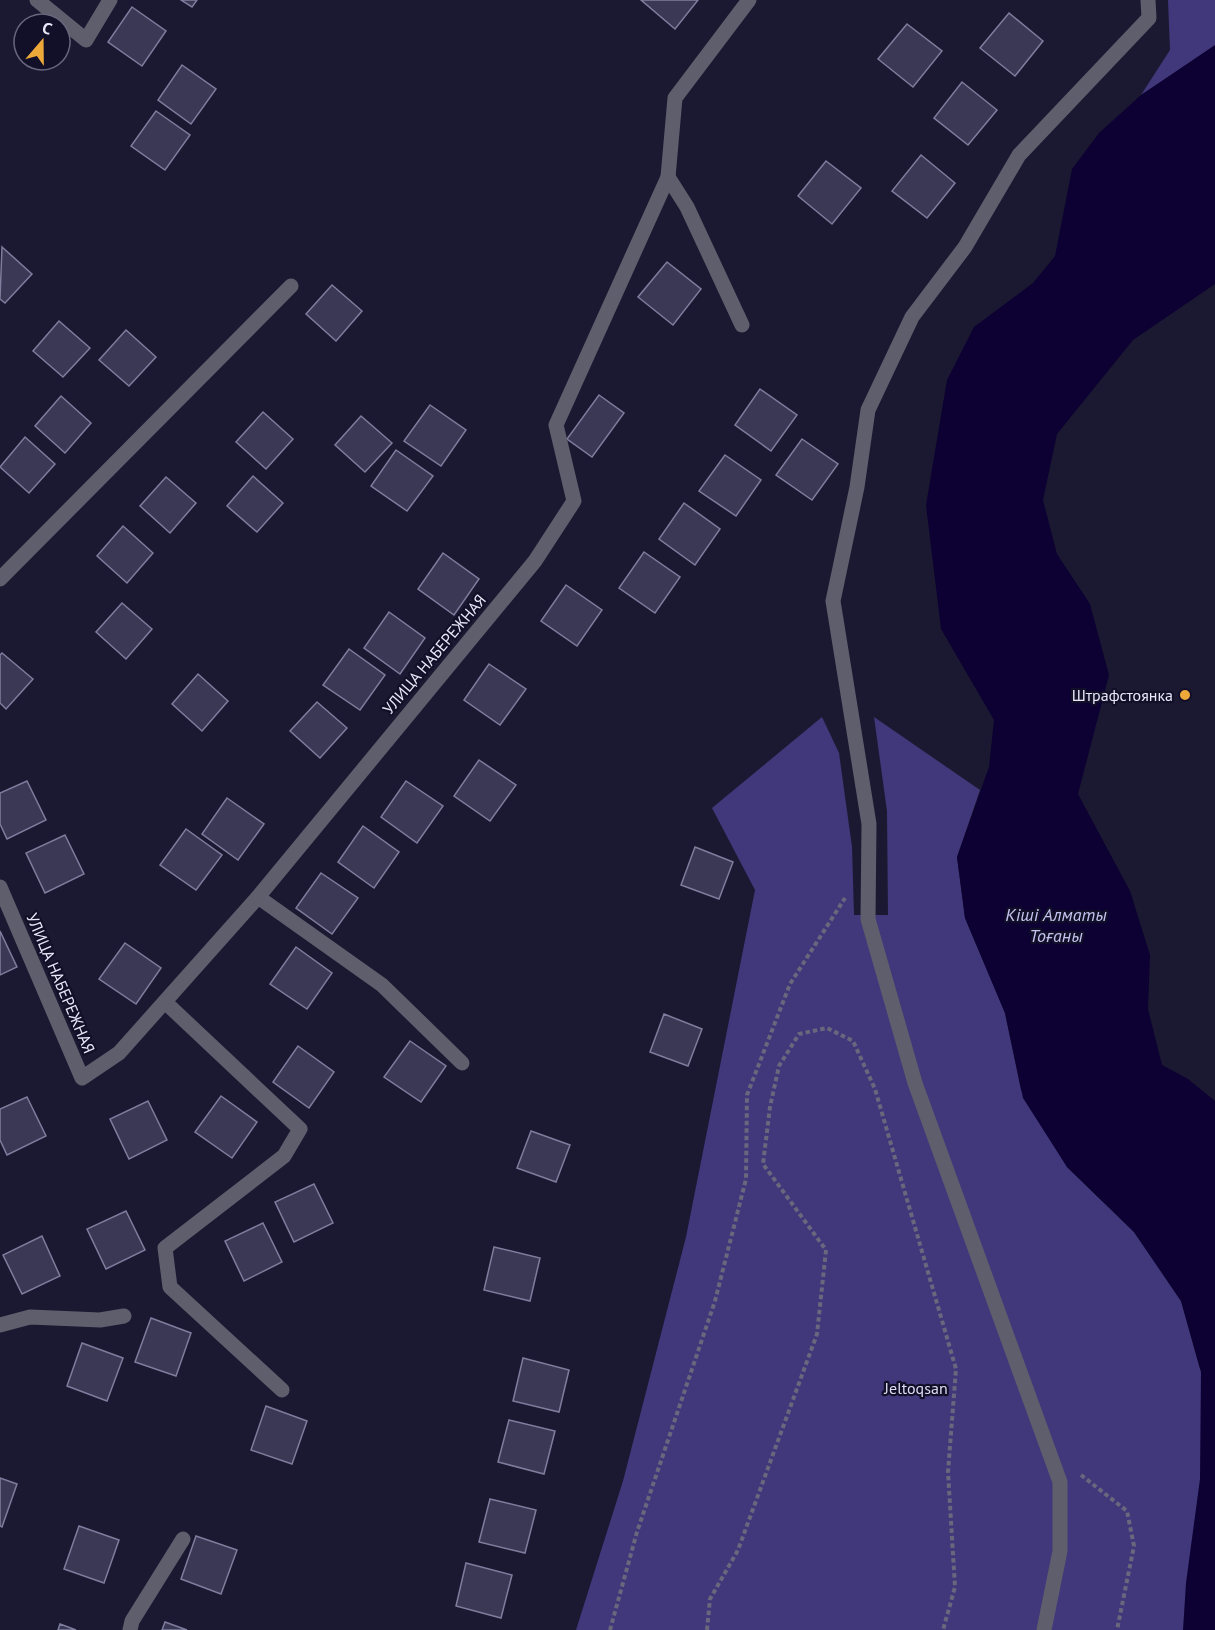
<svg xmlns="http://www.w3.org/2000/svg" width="1215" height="1630" viewBox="0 0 1215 1630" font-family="'PT Sans',sans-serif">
<rect width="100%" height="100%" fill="#1b1932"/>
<g fill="#40387a">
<polygon points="1168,0 1215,0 1215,48 1141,95 1170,50"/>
<polygon points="822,717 839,753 852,847 854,915 888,915 887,811 874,717 980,790 957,857 965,918 1005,1013 1021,1090 1067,1167 1134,1232 1181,1301 1200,1369 1215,1376 1215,1630 576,1630 623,1481 686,1237 755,890 712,808"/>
</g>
<polygon fill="#0d0032" points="1215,45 1215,284 1133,340 1057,434 1043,500 1057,554 1090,604 1109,675 1078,794 1130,891 1150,955 1148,1009 1162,1065 1188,1079 1215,1101 1215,1630 1183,1630 1186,1583 1200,1479 1201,1372 1181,1301 1134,1232 1067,1167 1023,1098 1005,1013 965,918 957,857 989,767 994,720 941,629 926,505 947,380 974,327 1033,283 1055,256 1072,169 1099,133 1141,95"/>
<g fill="#3a3854" stroke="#7e7d9d" stroke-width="1.5">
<polygon points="181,0 197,0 192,7"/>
<polygon points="641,0 698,0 675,29"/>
<polygon points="132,7 166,31 142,66 108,42"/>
<polygon points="1009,13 1043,41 1015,76 980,48"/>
<polygon points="907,24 942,51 913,87 878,59"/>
<polygon points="182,65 216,89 191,124 158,100"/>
<polygon points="962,82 997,110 968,145 934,118"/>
<polygon points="156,111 190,135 165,170 131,146"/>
<polygon points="921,155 955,183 927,218 892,191"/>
<polygon points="826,161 861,188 832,224 798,196"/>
<polygon points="2,247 32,274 5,303 0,299"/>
<polygon points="667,262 701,289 673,325 638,297"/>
<polygon points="332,285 362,311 336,341 306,314"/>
<polygon points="59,321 90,348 63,377 33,351"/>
<polygon points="126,330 156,357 129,386 99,360"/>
<polygon points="760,389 797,415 771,451 735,425"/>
<polygon points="599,395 624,413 592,457 567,439"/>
<polygon points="61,396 91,423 65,453 35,426"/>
<polygon points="430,405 466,430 441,466 404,441"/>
<polygon points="263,412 293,439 266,469 236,442"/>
<polygon points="361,416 392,443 365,472 335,445"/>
<polygon points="25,437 55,464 29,493 0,467"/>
<polygon points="802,439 838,464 812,500 776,475"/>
<polygon points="396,450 433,476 407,511 371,486"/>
<polygon points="725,455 761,480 736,516 699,491"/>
<polygon points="253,476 283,503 257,532 227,506"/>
<polygon points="166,477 196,503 170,533 140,506"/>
<polygon points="684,503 720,529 695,565 659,539"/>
<polygon points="123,526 153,553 127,583 97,556"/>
<polygon points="644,552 680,577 655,613 619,588"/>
<polygon points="443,553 479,579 454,615 418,589"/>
<polygon points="566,585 602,610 577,646 541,621"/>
<polygon points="122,603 152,629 126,659 96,632"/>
<polygon points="389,612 425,638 400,674 364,648"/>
<polygon points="349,649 385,675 360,710 323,685"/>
<polygon points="2,653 33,679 6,709 0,703 0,655"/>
<polygon points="489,664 526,689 500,725 464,700"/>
<polygon points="198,674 228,701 202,731 172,704"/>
<polygon points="317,702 347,728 320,758 290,731"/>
<polygon points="479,760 516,785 490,821 454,796"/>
<polygon points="27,781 46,820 7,839 0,824 0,793"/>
<polygon points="406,781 443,806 417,843 381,817"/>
<polygon points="227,798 264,824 238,860 202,834"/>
<polygon points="363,826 399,852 374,888 338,862"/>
<polygon points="186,829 222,855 196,890 160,865"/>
<polygon points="65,835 84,874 45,893 26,853"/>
<polygon points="695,847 733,862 719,899 681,885"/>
<polygon points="321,873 358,898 332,934 296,908"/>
<polygon points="0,931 17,967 0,975"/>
<polygon points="125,943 161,968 136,1004 99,979"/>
<polygon points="296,947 332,973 307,1009 270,984"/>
<polygon points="664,1014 702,1029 688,1066 650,1052"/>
<polygon points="410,1041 446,1066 421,1102 384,1077"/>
<polygon points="298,1046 334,1072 309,1108 273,1082"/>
<polygon points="221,1096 257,1122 232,1158 195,1132"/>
<polygon points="27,1097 46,1136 7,1155 0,1140 0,1109"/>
<polygon points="148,1101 167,1140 129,1159 110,1119"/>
<polygon points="531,1131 570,1145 556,1182 517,1168"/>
<polygon points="314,1184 333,1223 294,1242 275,1202"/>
<polygon points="126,1211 145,1250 106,1269 87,1229"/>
<polygon points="263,1223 282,1262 244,1281 225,1241"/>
<polygon points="42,1236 60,1276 22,1294 3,1255"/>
<polygon points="494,1247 540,1258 530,1301 484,1290"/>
<polygon points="151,1318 191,1333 176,1376 135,1362"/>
<polygon points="82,1343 123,1358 107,1401 67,1386"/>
<polygon points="523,1358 569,1370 559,1412 513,1401"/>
<polygon points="266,1406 307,1421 292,1464 251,1450"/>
<polygon points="509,1420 555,1431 544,1474 498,1462"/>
<polygon points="0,1478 17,1484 2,1527 0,1526"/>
<polygon points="490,1499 536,1510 525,1553 479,1542"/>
<polygon points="79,1526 119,1540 104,1583 64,1569"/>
<polygon points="196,1536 237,1550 221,1594 181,1579"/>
<polygon points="466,1563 512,1575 501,1618 456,1606"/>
<polygon points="165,1622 187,1630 162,1630"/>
<polygon points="60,1624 76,1630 58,1630"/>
</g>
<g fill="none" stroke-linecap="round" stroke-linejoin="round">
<g stroke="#68677d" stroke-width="4" stroke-dasharray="4.5 3" stroke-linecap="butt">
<polyline points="1081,1475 1127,1511 1134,1546 1117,1630"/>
<polyline points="610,1630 637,1532 715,1301 746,1179 747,1095 790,984 845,898"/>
<polyline points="707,1630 710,1599 738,1550 817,1334 826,1250 763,1164 770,1107 779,1066 799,1034 827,1028 853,1041 875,1089 956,1369 948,1472 955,1587 943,1630"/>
</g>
<g stroke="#5e5e6c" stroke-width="15">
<polyline points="37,0 86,40 110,0"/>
<polyline points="668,177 687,207 742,325"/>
<polyline points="0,579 291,286"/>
<polyline points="0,887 82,1078 119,1053 258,897 535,561 574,501 556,425 668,177 675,98 749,0"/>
<polyline points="258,897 382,985 462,1063"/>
<polyline points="165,1002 300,1129 284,1156 165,1248 170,1287 282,1390"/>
<polyline points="0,1325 30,1317 100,1320 124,1316"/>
<polyline points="130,1630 132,1621 183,1539"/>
<polyline points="1044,1630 1060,1551 1060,1482 915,1083 868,919 869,824 833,601 857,487 868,410 912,317 965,247 1019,155 1149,18 1148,0"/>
</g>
</g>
<circle fill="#eca93a" stroke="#120f28" stroke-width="2" cx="1185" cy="695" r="6"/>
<g text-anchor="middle" stroke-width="4.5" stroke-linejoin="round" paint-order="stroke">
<g font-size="16" fill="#e8e8f9" stroke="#120f28">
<text transform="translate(434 654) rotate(-50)" y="6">УЛИЦА НАБЕРЕЖНАЯ</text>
<text transform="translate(61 983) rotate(67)" y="6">УЛИЦА НАБЕРЕЖНАЯ</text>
</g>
<g font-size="16" fill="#e8e8f9" stroke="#120f28" text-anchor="end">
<text x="1173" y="701">Штрафстоянка</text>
</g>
<g font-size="16" fill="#ddddf4" stroke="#120f28">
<text x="916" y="1394">Jeltoqsan</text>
</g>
<g font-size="18" font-style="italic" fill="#c4c3f0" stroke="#120f28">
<text x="1056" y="921">Кіші Алматы<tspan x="1056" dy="21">Тоғаны</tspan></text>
</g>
</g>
<g transform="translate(42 42) rotate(20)"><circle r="28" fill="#120f28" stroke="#68667c" stroke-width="1.5"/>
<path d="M0-4.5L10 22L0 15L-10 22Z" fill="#eca93a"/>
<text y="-9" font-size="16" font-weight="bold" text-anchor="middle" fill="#e8e8f9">С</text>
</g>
</svg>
